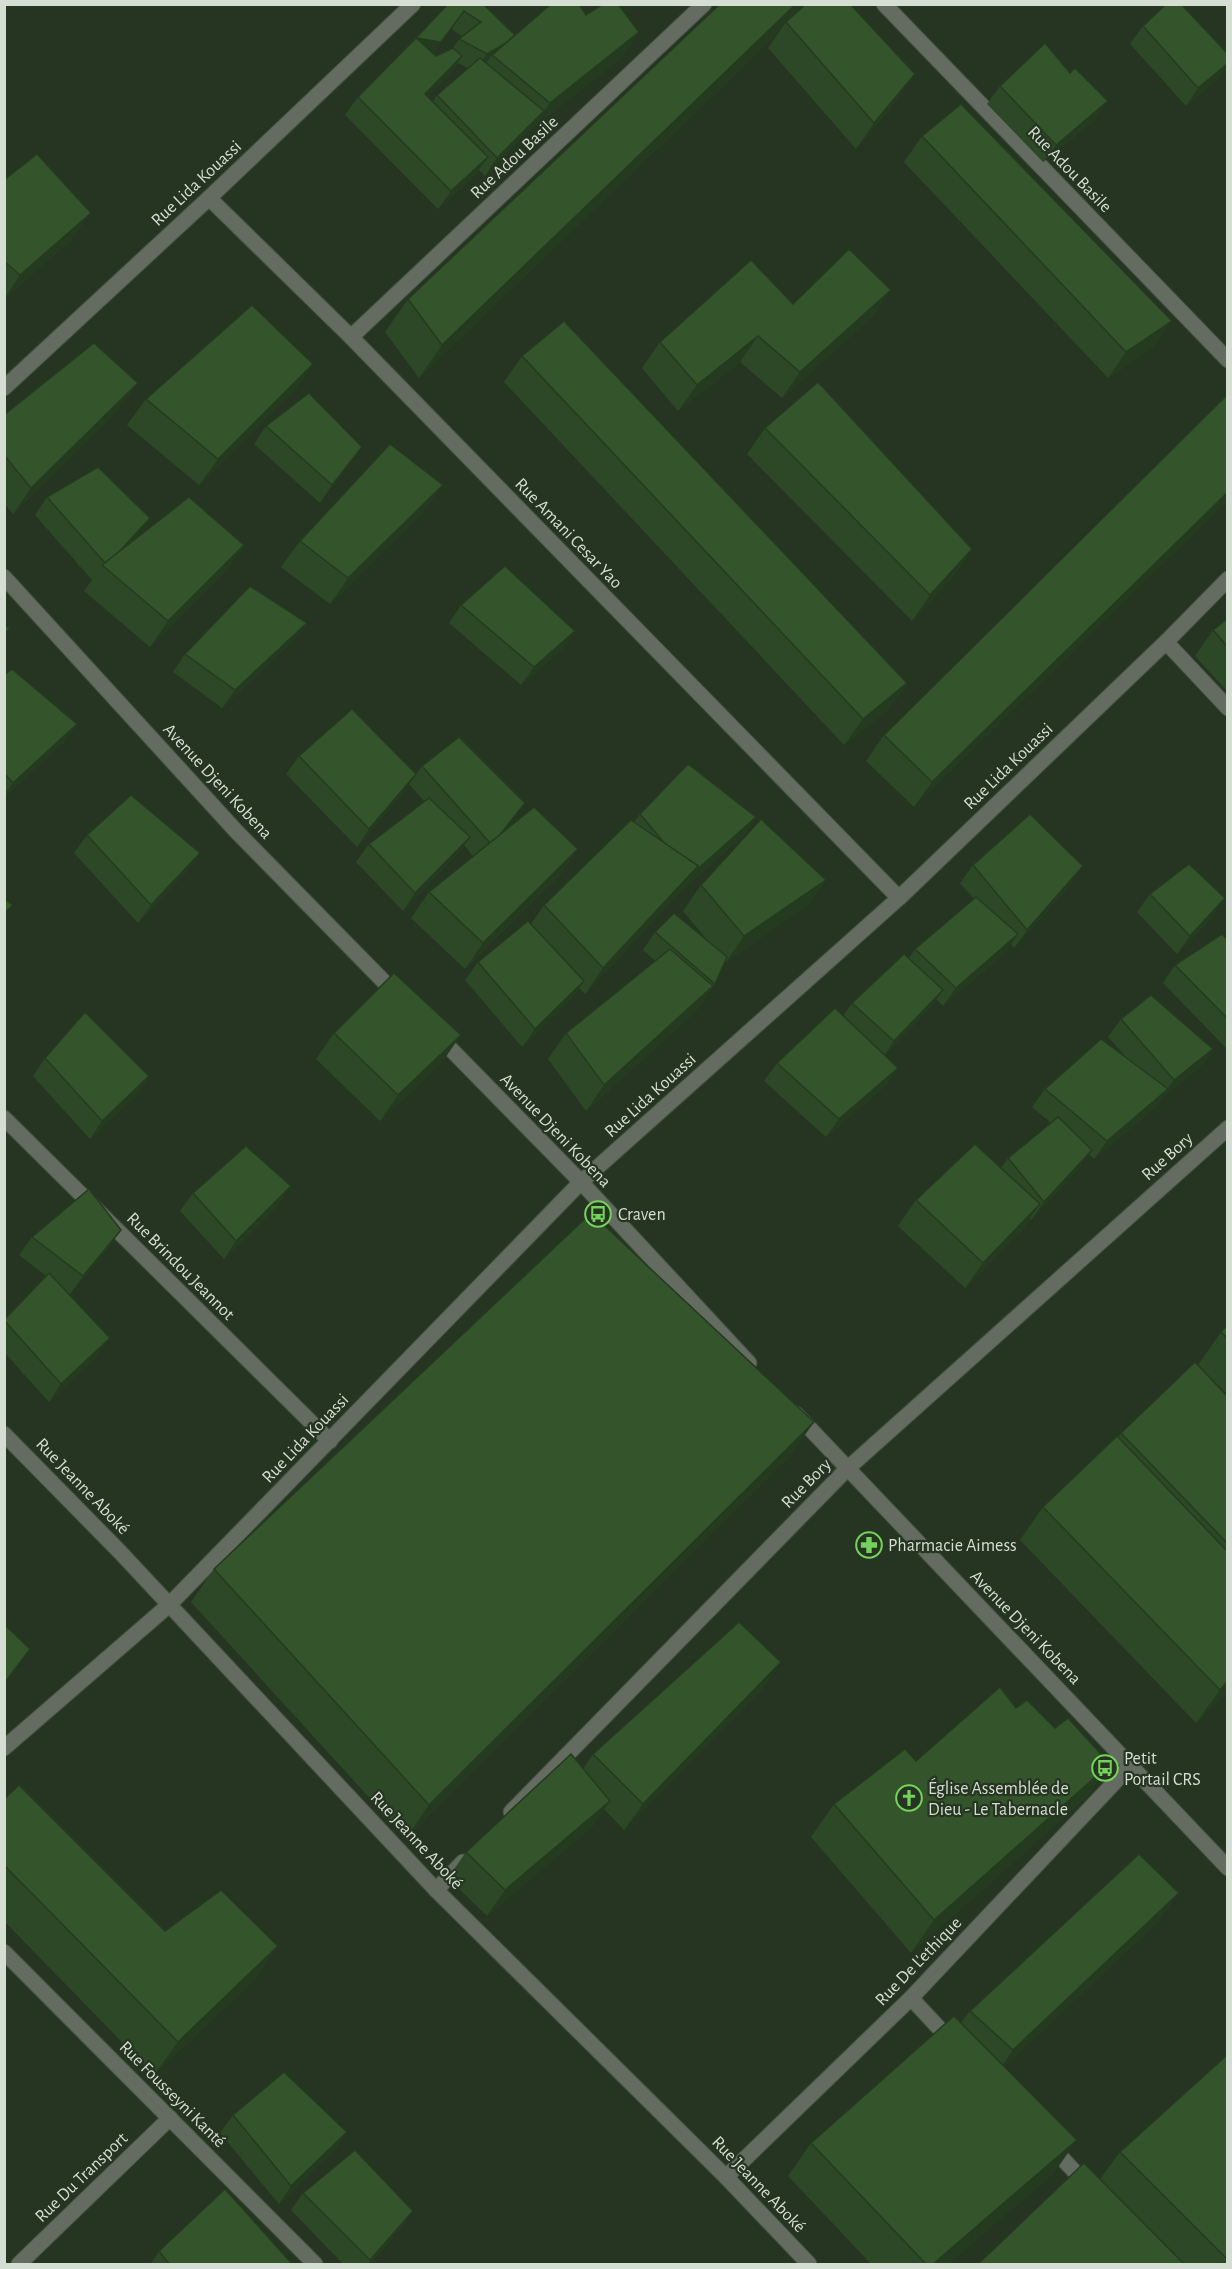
<svg xmlns="http://www.w3.org/2000/svg" width="1232" height="2269" viewBox="0 0 1232 2269" font-family="'Alegreya Sans',sans-serif">
<rect width="100%" height="100%" fill="#263522"/>
<g fill="none" stroke-linecap="round" stroke-linejoin="round">
<g stroke="#42503e" stroke-width="17">
<g id="minor">
<polyline points="884,4 1228,360"/>
<polyline points="209,198 351,337 899,898"/>
<polyline points="351,337 704,4"/>
<polyline points="4,388 209,198 413,4"/>
<polyline points="4,577 236,831 399,997"/>
<polyline points="1166,642 1228,708"/>
<polyline points="437,1035 581,1182 749,1363"/>
<polyline points="4,1118 330,1441"/>
<polyline points="796,1414 1228,1868"/>
<polyline points="4,1434 120,1552 436,1890 726,2177 809,2264"/>
<polyline points="4,1748 169,1605 581,1182 899,898 1166,642 1228,579"/>
<polyline points="511,1812 847,1469 1228,1128"/>
<polyline points="436,1890 463,1862"/>
<polyline points="4,1952 315,2264"/>
<polyline points="911,1998 952,2042"/>
<polyline points="1049,2144 1088,2186"/>
<polyline points="726,2177 911,1998 1131,1765"/>
<polyline points="19,2264 170,2118"/>
</g>
</g>
<use href="#minor" stroke="#646c62" stroke-width="15"/>
</g>
<g fill="#2d4826" fill-rule="evenodd">
<path d="M448,4L515,35L586,15L639,32L621,58L531,129L485,176L479,170L475,175L438,209L345,115L358,97ZM451,29L462,36L459,39L453,48L436,56L433,54ZM458,63L468,68L437,95L433,101L428,96L450,74Z"/>
<polygon points="802,4 795,14 897,100 856,149 768,48 780,31 419,378 385,332 408,299"/>
<polygon points="1143,26 1220,77 1186,106 1130,44"/>
<polygon points="1000,86 1096,119 1043,162 987,104"/>
<polygon points="922,136 1154,347 1108,378 904,162"/>
<polygon points="4,180 72,239 4,299"/>
<polygon points="793,304 873,316 782,398 740,362 678,411 642,368 660,342"/>
<polygon points="522,356 907,683 889,709 844,745 504,382"/>
<polygon points="295,390 199,485 127,425 146,399"/>
<polygon points="1227,395 914,807 866,761 884,735"/>
<polygon points="119,409 13,514 4,503 4,415"/>
<polygon points="266,426 349,464 320,503 254,444"/>
<polygon points="765,428 972,549 954,575 912,621 747,454"/>
<polygon points="47,497 137,536 131,543 244,545 226,571 150,647 84,591 92,580 35,515"/>
<polygon points="424,511 330,604 281,567 300,541"/>
<polygon points="461,605 575,631 563,648 521,685 449,623"/>
<polygon points="1227,619 1227,691 1195,656 1213,630"/>
<polygon points="307,623 294,640 222,708 173,672 185,654"/>
<polygon points="4,675 77,724 64,742 4,797"/>
<polygon points="299,756 403,792 357,847 286,774"/>
<polygon points="422,766 525,803 505,831 578,849 560,875 465,969 411,918 429,892 473,856 464,845 457,854 403,911 356,862 369,844 425,802 409,784"/>
<polygon points="640,814 756,817 744,835 680,892 585,994 579,988 571,999 522,1047 465,980 478,962 531,924 544,905 634,822"/>
<polygon points="87,835 187,871 138,923 74,853"/>
<polygon points="973,865 1071,884 1014,948 1011,944 1006,952 943,1006 936,999 930,1008 885,1055 898,1068 885,1086 826,1137 764,1081 777,1063 843,1016 852,1003 909,958 915,949 974,899 960,883"/>
<polygon points="826,880 808,905 726,962 725,961 715,984 695,1012 586,1111 548,1059 566,1033 655,961 643,950 655,932 708,941 683,911 701,885"/>
<polygon points="1150,894 1213,916 1177,954 1137,912"/>
<polygon points="1227,939 1227,1049 1163,983 1175,965"/>
<polygon points="1121,1019 1213,1049 1200,1067 1163,1097 1156,1107 1094,1159 1089,1154 1079,1168 1031,1220 1030,1219 1022,1230 965,1288 898,1226 916,1200 1001,1168 1008,1158 1051,1123 1032,1107 1045,1089 1125,1056 1108,1037"/>
<polygon points="334,1033 443,1061 380,1121 316,1059"/>
<polygon points="45,1058 149,1076 137,1094 90,1139 33,1076"/>
<polygon points="193,1193 279,1204 224,1259 180,1211"/>
<polygon points="121,1230 108,1248 70,1294 67,1292 97,1356 49,1402 4,1352 4,1319 46,1276 19,1255 32,1237"/>
<polygon points="1227,1325 1227,1394 1198,1365 1221,1332"/>
<polygon points="1227,1396 1227,1693 1196,1723 1020,1540 1043,1507 1118,1437 1121,1433"/>
<polygon points="791,1455 406,1838 191,1602 214,1569"/>
<polygon points="763,1688 624,1830 604,1809 592,1827 487,1916 448,1878 466,1852 583,1769 593,1754"/>
<polygon points="1016,1708 1055,1728 1110,1764 1087,1797 911,1953 811,1837 834,1804"/>
<polygon points="4,1799 165,1931 278,1946 255,1979 154,2075 4,1921"/>
<polygon points="1161,1919 1004,2067 1054,2173 947,2265 872,2265 788,2176 811,2143 961,2023 970,2011"/>
<polygon points="1227,2055 1227,2265 977,2265 1100,2179 1120,2152"/>
<polygon points="233,2115 347,2132 334,2150 279,2204 220,2133"/>
<polygon points="303,2193 400,2229 369,2265 344,2265 291,2210"/>
<polygon points="159,2251 293,2265 150,2265"/>
</g>
<g fill="#243b1f">
<polygon points="796,4 802,4 791,20 786,22 780,31 419,378 442,345"/>
<polygon points="464,11 429,60 416,38"/>
<polygon points="639,32 621,58 531,129 550,103"/>
<polygon points="517,37 492,55 484,66 474,72 487,54"/>
<polygon points="462,56 450,74 413,112 425,94"/>
<polygon points="1227,64 1227,67 1220,77 1186,106 1198,88"/>
<polygon points="915,74 897,100 856,149 874,123"/>
<polygon points="1108,101 1096,119 1043,162 1056,145"/>
<polygon points="544,111 531,129 485,176 497,158"/>
<polygon points="488,157 475,175 438,209 451,191"/>
<polygon points="91,213 72,239 4,299 20,275"/>
<polygon points="891,290 873,316 782,398 800,372"/>
<polygon points="1172,321 1154,347 1108,378 1126,352"/>
<polygon points="758,336 740,362 678,411 697,385"/>
<polygon points="313,364 295,390 199,485 218,459"/>
<polygon points="138,383 119,409 13,514 31,488"/>
<polygon points="362,447 349,464 320,503 332,485"/>
<polygon points="443,485 424,511 330,604 348,578"/>
<polygon points="1227,493 1227,502 914,807 932,782"/>
<polygon points="150,518 137,536 107,569 107,565"/>
<polygon points="244,545 226,571 150,647 168,621"/>
<polygon points="972,549 954,575 912,621 930,595"/>
<polygon points="307,623 294,640 222,708 235,690"/>
<polygon points="575,631 563,648 521,685 534,667"/>
<polygon points="907,683 889,709 844,745 863,719"/>
<polygon points="77,724 64,742 4,797 4,795 13,783"/>
<polygon points="416,774 403,792 357,847 369,829"/>
<polygon points="525,803 513,821 479,862 492,844"/>
<polygon points="756,817 744,835 680,892 585,994 603,968 698,866"/>
<polygon points="470,837 457,854 403,911 415,893"/>
<polygon points="578,849 560,875 465,969 483,943"/>
<polygon points="200,853 187,871 138,923 151,905"/>
<polygon points="1083,866 1071,884 1014,948 1027,930"/>
<polygon points="826,880 808,905 726,962 744,936"/>
<polygon points="1225,898 1213,916 1177,954 1190,936"/>
<polygon points="13,905 4,917 4,913"/>
<polygon points="1018,934 1006,952 943,1006 956,988"/>
<polygon points="584,981 571,999 522,1047 535,1029"/>
<polygon points="713,986 695,1012 586,1111 604,1085"/>
<polygon points="943,990 930,1008 882,1059 894,1041"/>
<polygon points="461,1035 443,1061 380,1121 398,1095"/>
<polygon points="1213,1049 1200,1067 1163,1097 1156,1107 1094,1159 1107,1141 1166,1091 1174,1080"/>
<polygon points="898,1068 885,1086 826,1137 839,1119"/>
<polygon points="149,1076 137,1094 90,1139 102,1121"/>
<polygon points="1092,1150 1079,1168 1031,1220 1044,1202"/>
<polygon points="291,1186 279,1204 224,1259 236,1241"/>
<polygon points="1040,1204 1022,1230 965,1288 983,1263"/>
<polygon points="121,1230 108,1248 70,1294 83,1276"/>
<polygon points="110,1338 97,1356 49,1402 61,1384"/>
<polygon points="814,1422 791,1455 406,1838 429,1805"/>
<polygon points="781,1662 763,1688 624,1830 643,1804"/>
<polygon points="1227,1682 1227,1693 1196,1723 1220,1690"/>
<polygon points="1110,1764 1087,1797 911,1953 934,1920"/>
<polygon points="610,1801 592,1827 487,1916 505,1890"/>
<polygon points="1179,1893 1161,1919 995,2076 1013,2050"/>
<polygon points="278,1946 255,1979 154,2075 178,2042"/>
<polygon points="347,2132 334,2150 279,2204 291,2186"/>
<polygon points="1077,2140 1054,2173 947,2265 932,2265"/>
<polygon points="413,2211 400,2229 369,2265 367,2265"/>
</g>
<g fill="#34542c" stroke="#243b1f" stroke-width="1.5">
<polygon points="448,4 483,4 515,35 506,43 487,54 459,39 481,22 464,11 441,42 416,38"/>
<polygon points="551,4 579,4 586,15 603,4 618,4 639,32 550,103 492,55"/>
<polygon points="720,4 796,4 442,345 408,299"/>
<polygon points="806,4 850,4 915,74 874,123 786,22"/>
<polygon points="1166,4 1181,4 1227,53 1227,64 1198,88 1143,26"/>
<polygon points="416,38 436,56 453,48 462,56 425,94 488,157 451,191 358,97"/>
<polygon points="1045,43 1070,73 1075,68 1108,101 1056,145 1000,86"/>
<polygon points="480,58 544,111 497,158 437,95"/>
<polygon points="961,104 1172,321 1126,352 922,136"/>
<polygon points="37,154 91,213 20,275 4,261 4,180"/>
<polygon points="849,249 891,290 800,372 758,336 697,385 660,342 751,260 793,304"/>
<polygon points="252,305 313,364 218,459 146,399"/>
<polygon points="564,321 907,683 863,719 522,356"/>
<polygon points="94,343 138,383 31,488 4,455 4,415"/>
<polygon points="818,382 972,549 930,595 765,428"/>
<polygon points="309,393 362,447 332,485 266,426"/>
<polygon points="1227,395 1227,493 932,782 884,735"/>
<polygon points="390,444 443,485 348,578 300,541"/>
<polygon points="98,467 150,518 118,553 105,563 47,497"/>
<polygon points="189,497 244,545 168,621 102,565"/>
<polygon points="505,566 575,631 534,667 461,605"/>
<polygon points="250,586 307,623 235,690 185,654"/>
<polygon points="1227,619 1227,646 1213,630"/>
<polygon points="4,625 10,628 4,634"/>
<polygon points="12,669 77,724 13,783 4,773 4,675"/>
<polygon points="352,709 416,774 369,829 299,756"/>
<polygon points="459,737 525,803 499,836 490,843 422,766"/>
<polygon points="688,764 756,817 692,874 698,866 666,845 640,814"/>
<polygon points="131,795 200,853 151,905 87,835"/>
<polygon points="429,798 470,837 415,893 369,844"/>
<polygon points="534,807 578,849 483,943 429,892"/>
<polygon points="1030,814 1083,866 1027,930 973,865"/>
<polygon points="761,819 826,880 744,936 701,885"/>
<polygon points="631,820 698,866 603,968 544,905"/>
<polygon points="1189,864 1225,898 1190,936 1150,894"/>
<polygon points="976,897 1018,934 956,988 915,949"/>
<polygon points="4,899 13,905 4,913"/>
<polygon points="674,913 727,957 715,984 655,932"/>
<polygon points="528,921 584,981 535,1029 478,962"/>
<polygon points="1222,934 1227,939 1227,1018 1175,965"/>
<polygon points="670,949 713,986 604,1085 566,1033"/>
<polygon points="904,954 943,990 894,1041 852,1003"/>
<polygon points="394,973 461,1035 398,1095 334,1033"/>
<polygon points="1151,995 1213,1049 1174,1080 1121,1019"/>
<polygon points="835,1008 898,1068 839,1119 777,1063"/>
<polygon points="85,1012 149,1076 102,1121 45,1058"/>
<polygon points="1101,1039 1168,1089 1107,1141 1045,1089"/>
<polygon points="1058,1117 1092,1150 1044,1202 1008,1158"/>
<polygon points="975,1144 1040,1204 983,1263 916,1200"/>
<polygon points="246,1146 291,1186 236,1241 193,1193"/>
<polygon points="89,1189 121,1230 83,1276 32,1237"/>
<polygon points="591,1213 814,1422 429,1805 214,1569"/>
<polygon points="49,1273 110,1338 61,1384 4,1320"/>
<polygon points="1227,1325 1227,1338 1221,1332"/>
<polygon points="1195,1362 1227,1396 1227,1543 1121,1433"/>
<polygon points="1117,1436 1227,1551 1227,1682 1220,1690 1043,1507"/>
<polygon points="739,1622 781,1662 643,1804 593,1754"/>
<polygon points="4,1624 30,1649 6,1681 4,1679"/>
<polygon points="1000,1687 1016,1708 1027,1700 1055,1728 1068,1718 1110,1764 934,1920 834,1804 905,1749 916,1761"/>
<polygon points="571,1754 610,1801 505,1890 466,1852"/>
<polygon points="19,1785 165,1931 221,1890 278,1946 178,2042 4,1865 4,1799"/>
<polygon points="1139,1854 1179,1893 1013,2050 970,2011"/>
<polygon points="954,2016 1077,2140 932,2265 927,2265 811,2143"/>
<polygon points="1227,2055 1227,2259 1120,2152"/>
<polygon points="284,2072 347,2132 291,2186 233,2115"/>
<polygon points="355,2150 413,2211 370,2260 303,2193"/>
<polygon points="1084,2163 1185,2265 977,2265"/>
<polygon points="225,2189 293,2265 170,2265 159,2251"/>
</g>
<defs>
<g id="bus-ring" transform="scale(1.35)"><circle r="9.5" fill="#263522" stroke="#75d25b" stroke-width="1.5"/><path d="M-5-6H5V4H4V6H2V4H-2V6H-4V4H-5ZM-3.5-4V0h7V-4ZM-3.5 1.2v1.5H-2V1.2ZM2 1.2v1.5H3.5V1.2Z" fill="#75d25b"/></g>
<g id="pharmacy-ring" transform="scale(1.35)"><circle r="9.5" fill="#263522" stroke="#75d25b" stroke-width="1.5"/><path d="M-2-6h4v4h4v4h-4v4h-4v-4h-4v-4h4Z" fill="#75d25b"/></g>
<g id="church-ring" transform="scale(1.35)"><circle r="9.5" fill="#263522" stroke="#75d25b" stroke-width="1.5"/><path d="M-1.2-6h2.4v3.5h3.3v2.4h-3.3V6h-2.4V-.1h-3.3v-2.4h3.3Z" fill="#75d25b"/></g>
</defs>
<g fill-rule="evenodd">
<use href="#bus-ring" x="598" y="1214"/>
<use href="#pharmacy-ring" x="869" y="1545"/>
<use href="#bus-ring" x="1105" y="1768"/>
<use href="#church-ring" x="909" y="1798"/>
</g>
<g text-anchor="middle" stroke-width="4.5" stroke-linejoin="round" paint-order="stroke">
<g font-size="18" fill="#d5ded2" stroke="#263522">
<text transform="translate(514 157) rotate(-43)" y="6">Rue Adou Basile</text>
<text transform="translate(1070 169) rotate(46)" y="6">Rue Adou Basile</text>
<text transform="translate(196 183) rotate(-43)" y="6">Rue Lida Kouassi</text>
<text transform="translate(569 533) rotate(46)" y="6">Rue Amani Cesar Yao</text>
<text transform="translate(1008 766) rotate(-44)" y="6">Rue Lida Kouassi</text>
<text transform="translate(218 781) rotate(47)" y="6">Avenue Djeni Kobena</text>
<text transform="translate(650 1095) rotate(-42)" y="6">Rue Lida Kouassi</text>
<text transform="translate(556 1130) rotate(46)" y="6">Avenue Djeni Kobena</text>
<text transform="translate(1167 1156) rotate(-42)" y="6">Rue Bory</text>
<text transform="translate(181 1266) rotate(45)" y="6">Rue Brindou Jeannot</text>
<text transform="translate(305 1438) rotate(-46)" y="6">Rue Lida Kouassi</text>
<text transform="translate(806 1483) rotate(-45)" y="6">Rue Bory</text>
<text transform="translate(83 1486) rotate(46)" y="6">Rue Jeanne Aboké</text>
<text transform="translate(1026 1627) rotate(46)" y="6">Avenue Djeni Kobena</text>
<text transform="translate(417 1840) rotate(47)" y="6">Rue Jeanne Aboké</text>
<text transform="translate(918 1961) rotate(-46)" y="6">Rue De L'ethique</text>
<text transform="translate(173 2094) rotate(45)" y="6">Rue Fousseyni Kanté</text>
<text transform="translate(81 2177) rotate(-44)" y="6">Rue Du Transport</text>
<text transform="translate(759 2184) rotate(46)" y="6">Rue Jeanne Aboké</text>
</g>
<g font-size="18" fill="#d5ded2" stroke="#263522" text-anchor="start">
<text x="618" y="1220">Craven</text>
<text x="888" y="1551">Pharmacie Aimess</text>
<text x="1124" y="1764">Petit<tspan x="1124" dy="21">Portail CRS</tspan></text>
<text x="928" y="1794">Église Assemblée de<tspan x="928" dy="21">Dieu - Le Tabernacle</tspan></text>
</g>
</g>
<rect width="1232" height="2269" fill="none" stroke="#d5ded2" stroke-width="12"/>
</svg>
